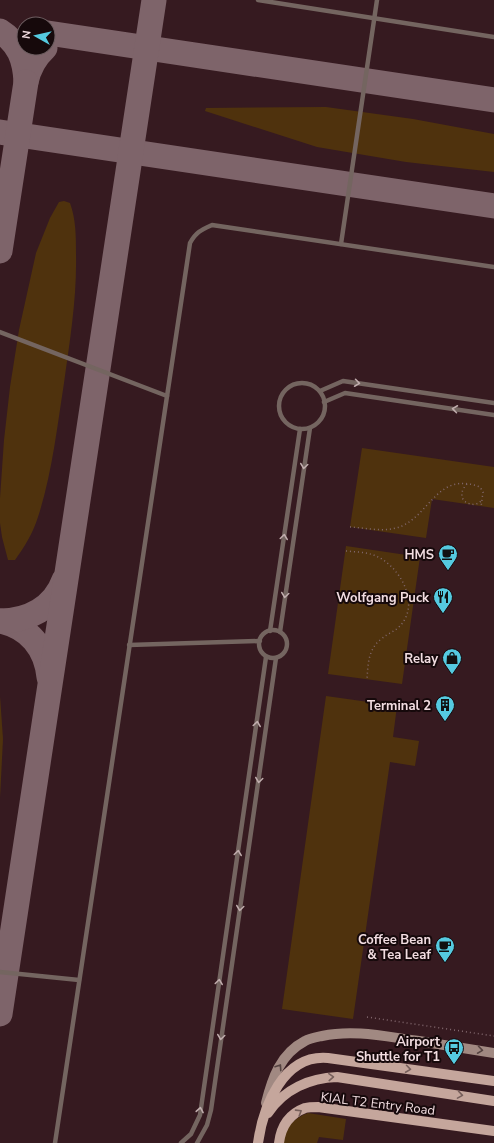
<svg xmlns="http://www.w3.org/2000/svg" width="494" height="1143" viewBox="0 0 494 1143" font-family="'Nunito Sans',sans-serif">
<rect width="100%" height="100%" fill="#361a20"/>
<g fill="#4f320d">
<polygon points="326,107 413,119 494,134 494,172 406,162 317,147 205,111 206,108"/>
<path d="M64,201L70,203C76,220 76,236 76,254C77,297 70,340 64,383C57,428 52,474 38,517C33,533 25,546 15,560H8L2,537L0,523V498L4,440L10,387L19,330L36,253L50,218L59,202Z"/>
<polygon points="362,448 494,467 494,508 432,499 426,538 350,527"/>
<polygon points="346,546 420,557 402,684 328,674"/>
<polygon points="0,696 3,739 0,798"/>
<polygon points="326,696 397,706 393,737 419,741 415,766 390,762 353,1019 282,1009"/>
<path d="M308,1113L346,1119L343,1140L319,1137L317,1143H282C284,1128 294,1118 308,1113Z"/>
</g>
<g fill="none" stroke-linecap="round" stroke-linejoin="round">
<g stroke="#7e646a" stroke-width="25">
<path d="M0,31C19,43 25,60 26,82C29,68 34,58 45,48"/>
<polyline points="48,33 494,100"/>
<polyline points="0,132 494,206"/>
<polyline points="0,251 26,82"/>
<path d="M0,621C29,627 46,648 49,677"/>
<path d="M0,621C28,621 54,608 64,580"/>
<polyline points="0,1014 154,0"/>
</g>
<g stroke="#83696f" stroke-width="1.5" stroke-dasharray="1 3" stroke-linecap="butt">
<path d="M467,484C462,489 460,495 464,501C470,505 476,506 481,501"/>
<path d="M350,527C367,528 386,533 402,526C431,513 438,471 480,487L483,492L481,507"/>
<path d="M346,551C356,552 367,552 376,556C397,565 417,596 405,619C398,632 390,631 380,640C368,650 368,665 367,679"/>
<polyline points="367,1017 494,1036"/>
</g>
<g stroke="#746560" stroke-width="4.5">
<polyline points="258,0 494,37"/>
<polyline points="341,244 377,0"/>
<polyline points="0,332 167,396"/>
<circle cx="302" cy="406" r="23"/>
<polyline points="320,391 343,381 494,403"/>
<polyline points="324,402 345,393 494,415"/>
<circle cx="273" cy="644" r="14"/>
<polyline points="270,631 300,429"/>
<polyline points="280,632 310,428"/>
<polyline points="129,645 260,641"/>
<polyline points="0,972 79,980"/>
<path d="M55,1143L190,243C196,232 201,230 212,225L494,267"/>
<polyline points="181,1143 191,1134 200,1115 266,657"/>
<polyline points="197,1143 207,1125 211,1110 276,658"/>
</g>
<path stroke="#a18982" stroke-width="10" d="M266,1103C272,1079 280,1054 305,1041C310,1038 317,1037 322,1036C355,1029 387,1037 419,1041C444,1045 469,1049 494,1053"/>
<g stroke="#c5a69c" stroke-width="10">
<path d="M268,1113C284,1089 310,1078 337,1077L494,1101"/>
<path d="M258,1143C263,1107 283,1054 328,1058L494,1081"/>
<path d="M279,1143C281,1127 289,1114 305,1108C309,1107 314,1107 318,1107L494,1131"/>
</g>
</g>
<defs><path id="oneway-chevron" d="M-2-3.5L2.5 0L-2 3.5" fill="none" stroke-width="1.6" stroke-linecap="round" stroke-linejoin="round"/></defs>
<g stroke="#c0adad">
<use href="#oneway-chevron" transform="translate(357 383) rotate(8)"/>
<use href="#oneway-chevron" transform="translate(455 409) rotate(-172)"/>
<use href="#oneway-chevron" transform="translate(304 466) rotate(98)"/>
<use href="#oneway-chevron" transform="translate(284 537) rotate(-82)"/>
<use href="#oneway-chevron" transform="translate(285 595) rotate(98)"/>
<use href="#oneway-chevron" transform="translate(257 724) rotate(-82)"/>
<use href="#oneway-chevron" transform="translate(259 780) rotate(98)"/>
<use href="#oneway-chevron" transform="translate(238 853) rotate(-82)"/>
<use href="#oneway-chevron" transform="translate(240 908) rotate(98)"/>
<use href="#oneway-chevron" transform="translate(219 982) rotate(-82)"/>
<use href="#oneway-chevron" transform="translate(221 1037) rotate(98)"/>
<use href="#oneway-chevron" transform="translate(200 1110) rotate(-80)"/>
</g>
<g stroke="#554341">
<use href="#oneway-chevron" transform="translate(480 1050) rotate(8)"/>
<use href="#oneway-chevron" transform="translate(279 1067) rotate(-56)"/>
</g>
<g stroke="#765f5b">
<use href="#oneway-chevron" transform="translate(408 1069) rotate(8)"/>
<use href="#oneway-chevron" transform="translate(331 1077) rotate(-3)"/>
<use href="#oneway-chevron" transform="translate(460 1095) rotate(9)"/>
<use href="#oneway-chevron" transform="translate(299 1112) rotate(-32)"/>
</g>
<defs>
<g id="cafe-pin" transform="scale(1)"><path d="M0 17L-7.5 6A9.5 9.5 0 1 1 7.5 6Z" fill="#55cae0" stroke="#16090b"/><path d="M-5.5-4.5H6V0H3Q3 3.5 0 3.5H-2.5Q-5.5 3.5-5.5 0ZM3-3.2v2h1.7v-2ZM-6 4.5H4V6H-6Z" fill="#111"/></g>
<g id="restaurant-pin" transform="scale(1)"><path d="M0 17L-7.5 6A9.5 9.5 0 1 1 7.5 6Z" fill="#55cae0" stroke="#16090b"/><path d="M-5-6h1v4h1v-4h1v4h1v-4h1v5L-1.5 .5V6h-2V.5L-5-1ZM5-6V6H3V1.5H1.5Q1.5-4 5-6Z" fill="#111"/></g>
<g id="shop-pin" transform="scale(1)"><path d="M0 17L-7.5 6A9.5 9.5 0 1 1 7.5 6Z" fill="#55cae0" stroke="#16090b"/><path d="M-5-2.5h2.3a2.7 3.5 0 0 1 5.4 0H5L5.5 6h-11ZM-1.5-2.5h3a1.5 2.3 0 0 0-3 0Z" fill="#111"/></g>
<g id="building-pin" transform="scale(1)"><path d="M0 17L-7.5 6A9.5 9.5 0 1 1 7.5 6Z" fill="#55cae0" stroke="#16090b"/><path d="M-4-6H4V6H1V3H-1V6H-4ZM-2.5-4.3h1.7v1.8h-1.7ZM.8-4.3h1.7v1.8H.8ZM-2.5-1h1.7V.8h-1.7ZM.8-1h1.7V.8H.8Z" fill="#111"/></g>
<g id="bus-pin" transform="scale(1)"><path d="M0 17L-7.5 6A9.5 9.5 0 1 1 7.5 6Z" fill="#55cae0" stroke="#16090b"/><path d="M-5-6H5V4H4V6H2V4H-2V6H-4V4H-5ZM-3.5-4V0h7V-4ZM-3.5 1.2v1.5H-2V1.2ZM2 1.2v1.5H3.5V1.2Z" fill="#111"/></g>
</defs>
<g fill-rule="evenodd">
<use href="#cafe-pin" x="448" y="554"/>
<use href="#restaurant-pin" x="443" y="597"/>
<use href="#shop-pin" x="452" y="658"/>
<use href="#building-pin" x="445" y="705"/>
<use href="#cafe-pin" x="445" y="946"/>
<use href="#bus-pin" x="454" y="1048"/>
</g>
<g text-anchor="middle" stroke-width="4" stroke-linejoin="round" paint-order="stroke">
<g font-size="13" font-weight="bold" fill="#f2dde1" stroke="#16090b" text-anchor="end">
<text x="434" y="559">HMS</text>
<text x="429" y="602">Wolfgang Puck</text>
<text x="438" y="663">Relay</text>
<text x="431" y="710">Terminal 2</text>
<text x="431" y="944">Coffee Bean<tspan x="431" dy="15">&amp; Tea Leaf</tspan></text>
<text x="440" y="1046">Airport<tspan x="440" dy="15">Shuttle for T1</tspan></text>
</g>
<g font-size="13" fill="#f2dde1" stroke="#16090b">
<text transform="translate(378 1103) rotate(7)" y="5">KIAL T2 Entry Road</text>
</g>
</g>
<g transform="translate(36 36) rotate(278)"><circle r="19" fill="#16090b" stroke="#6e5e61"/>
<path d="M0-3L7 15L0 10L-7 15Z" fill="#55cae0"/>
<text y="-6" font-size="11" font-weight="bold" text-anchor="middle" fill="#f2dde1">N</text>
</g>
</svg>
